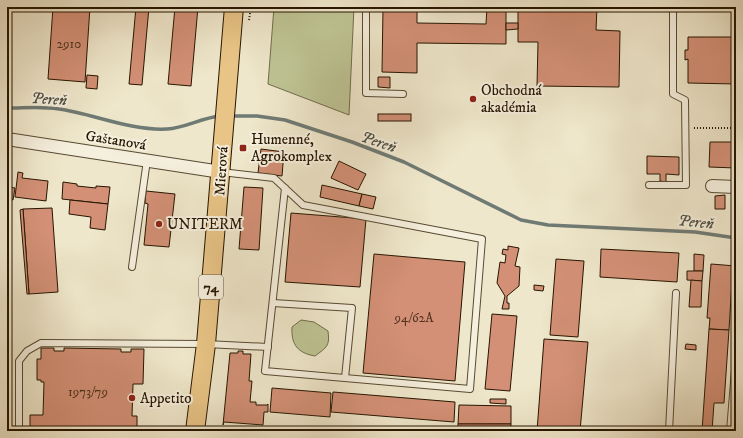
<svg xmlns="http://www.w3.org/2000/svg" width="743" height="438" viewBox="0 0 743 438" font-family="'IM FELL DW Pica',serif">
<rect width="100%" height="100%" fill="#efe7cb"/>
<filter id="stains"><feTurbulence type="fractalNoise" baseFrequency=".005" numOctaves="4"/><feColorMatrix values="0 0 0 0 .2 0 0 0 0 .09 0 0 0 0 .02 0 0 0 .5 -.17"/></filter>
<radialGradient id="worn" r=".72"><stop offset=".6" stop-color="#630" stop-opacity="0"/><stop offset="1" stop-color="#630" stop-opacity=".3"/></radialGradient>
<g fill="#bec494" stroke="#726c4a">
<polygon points="274,7 354,7 349,115 268,84"/>
<path d="M301,320L314,322L328,331C330,346 327,347 315,356C298,353 291,345 292,327Z"/>
</g>
<g fill="none" stroke-linecap="round" stroke-linejoin="round">
<g stroke="#6f7a74" stroke-width="3.5">
<path d="M7,108C25,108 41,106 59,109C94,114 131,131 167,129C185,128 201,118 220,116"/>
<polyline points="230,116 257,116 285,120 352,142 404,162 521,220 548,225 695,232 736,238"/>
</g>
</g>
<g fill="#d39076" stroke="#261500">
<polygon points="53,7 90,7 85,82 48,79"/>
<polygon points="136,7 149,7 142,85 129,84"/>
<polygon points="175,7 198,7 191,86 168,84"/>
<polygon points="383,7 417,7 417,23 486,24 487,7 506,7 506,44 417,43 417,73 382,72"/>
<polygon points="518,7 597,7 596,30 620,31 619,87 537,86 538,42 518,42"/>
<polygon points="506,23 518,23 518,29 506,30"/>
<polygon points="688,37 736,37 736,84 688,83 688,59 685,60 685,50 688,50"/>
<polygon points="87,75 98,76 97,89 86,88"/>
<polygon points="378,77 390,77 390,88 378,87"/>
<rect x="378" y="114" width="33" height="7"/>
<polygon points="710,142 736,142 736,168 709,167"/>
<polygon points="261,149 284,152 282,176 258,173"/>
<polygon points="299,153 312,155 312,161 299,160"/>
<polygon points="647,156 679,157 679,175 666,174 666,182 660,181 660,174 647,174"/>
<polygon points="339,161 366,174 358,190 331,178"/>
<polygon points="18,172 23,173 22,178 48,181 46,201 15,197"/>
<polygon points="63,182 77,184 77,186 96,188 96,186 110,187 108,204 62,199"/>
<polygon points="322,185 362,194 359,206 320,197"/>
<polygon points="9,187 15,188 13,200 8,199"/>
<polygon points="244,187 263,188 259,250 239,249"/>
<polygon points="146,191 175,194 169,247 144,245 148,204 145,203"/>
<polygon points="362,194 376,197 373,209 359,206"/>
<polygon points="725,195 725,209 715,209 715,196"/>
<polygon points="70,200 108,204 105,230 90,228 91,217 69,214"/>
<polygon points="52,208 58,292 29,294 23,209"/>
<polygon points="23,209 29,294 27,294 20,210"/>
<polygon points="291,213 366,219 360,287 285,282"/>
<polygon points="508,246 519,248 515,266 520,267 519,286 507,296 507,303 509,303 509,309 502,309 505,296 497,283 500,262 505,263 506,255 502,254 503,249 508,250"/>
<polygon points="601,249 679,253 677,282 600,277"/>
<polygon points="374,254 465,262 455,381 363,373"/>
<polygon points="694,254 704,255 703,271 694,271"/>
<polygon points="556,259 584,261 578,337 550,335"/>
<polygon points="711,264 736,266 736,282 732,281 729,330 709,329 710,318 707,318"/>
<polygon points="687,271 703,271 702,281 687,280"/>
<polygon points="691,280 702,281 701,307 689,307"/>
<polygon points="534,285 544,286 543,291 534,290"/>
<polygon points="492,314 517,316 510,391 485,389"/>
<polygon points="709,329 729,330 724,403 714,403 712,431 702,431"/>
<polygon points="544,339 588,342 580,431 537,431"/>
<polygon points="686,344 696,345 696,350 685,349"/>
<polygon points="41,348 54,348 54,351 64,351 64,348 121,349 121,352 131,352 131,349 144,349 143,384 133,384 132,416 137,416 137,431 30,431 30,415 43,415 44,382 41,382 41,380 37,380 37,359 41,359"/>
<polygon points="238,351 243,351 243,354 251,354 249,381 252,381 250,402 256,402 256,405 267,405 268,404 268,412 264,412 263,425 224,422 223,425 230,353 238,353"/>
<polygon points="272,388 331,393 330,417 270,412"/>
<polygon points="333,392 455,402 454,422 331,412"/>
<polygon points="490,399 506,399 506,404 490,403"/>
<polygon points="459,405 511,406 511,424 458,424"/>
<polygon points="458,424 511,424 511,430 458,431"/>
<polygon points="360,429 432,431 360,431"/>
</g>
<g fill="none" stroke-linecap="round" stroke-linejoin="round">
<g stroke="#584a33" stroke-width="8">
<g id="service">
<polyline points="366,7 366,93 403,94"/>
<polyline points="221,172 274,178 303,205 482,239 470,389 265,371 285,188"/>
<polyline points="649,185 686,185 685,100 673,94 673,7"/>
<polyline points="132,267 147,160"/>
<polyline points="273,303 352,308 345,378"/>
<polyline points="19,431 19,361 27,351 41,343 206,344 268,347"/>
<polyline points="669,431 676,293"/>
<polyline points="730,431 736,357"/>
</g>
</g>
<g stroke="#584a33" stroke-width="14">
<g id="minor">
<polyline points="7,139 221,172"/>
<polyline points="712,186 736,187"/>
</g>
</g>
<g stroke="#261500" stroke-width="20">
<polyline id="primary" points="195,431 206,344 234,7"/>
</g>
<g stroke="#261500" stroke-width="2" stroke-dasharray="1 2" stroke-linecap="butt">
<polyline points="249,20 251,7"/>
<polyline points="694,128 736,128"/>
</g>
<use href="#service" stroke="#f5efdd" stroke-width="6"/>
<use href="#minor" stroke="#f5efdd" stroke-width="12"/>
<use href="#primary" stroke="#e8c486" stroke-width="18"/>
</g>
<g fill="#8f2418" stroke="#f5efdd" stroke-width="1.5">
<circle cx="473" cy="99" r="4"/>
<rect x="239" y="144" width="8" height="8" rx="2"/>
<circle cx="159" cy="224" r="4"/>
<circle cx="132" cy="398" r="4"/>
</g>
<g text-anchor="middle" stroke-width="4" stroke-linejoin="round" paint-order="stroke">
<g font-size="13" fill="#51341e">
<text x="69" y="48">2910</text>
<text x="414" y="322">94/62A</text>
<text x="88" y="396">1973/79</text>
</g>
<rect fill="#f5efdd" stroke="#645642" stroke-width="1" x="199" y="275" width="24" height="24" rx="3"/>
<g font-size="14" font-weight="bold" fill="#261500">
<text x="211" y="292">74</text>
</g>
<g font-size="15" fill="#261500" stroke="#f5efdd" text-anchor="start">
<text x="481" y="95">Obchodná<tspan x="481" dy="17">akadémia</tspan></text>
<text x="251" y="144">Humenné,<tspan x="251" dy="17">Agrokomplex</tspan></text>
<text x="167" y="229">UNITERM</text>
<text x="140" y="403">Appetito</text>
</g>
<g font-size="15" fill="#261500" stroke="#f5efdd">
<text transform="translate(116 140) rotate(9)" y="5">Gaštanová</text>
<text transform="translate(221 171) rotate(-86)" y="5">Mierová</text>
</g>
<g font-size="16" font-style="italic" fill="#505044" stroke="#f5efdd">
<text transform="translate(49 98) rotate(4)" y="6">Pereň</text>
<text transform="translate(379 141) rotate(19)" y="6">Pereň</text>
<text transform="translate(696 221) rotate(6)" y="6">Pereň</text>
</g>
</g>
<rect width="743" height="438" fill="none" stroke="#efe7cb" stroke-width="24"/>
<rect x="8" y="8" width="727" height="422" fill="none" stroke="#261500" stroke-width="2"/>
<rect x="12" y="12" width="719" height="414" fill="none" stroke="#261500"/>
<rect width="100%" height="100%" filter="url(#stains)"/>
<rect width="100%" height="100%" fill="url(#worn)"/>
</svg>
